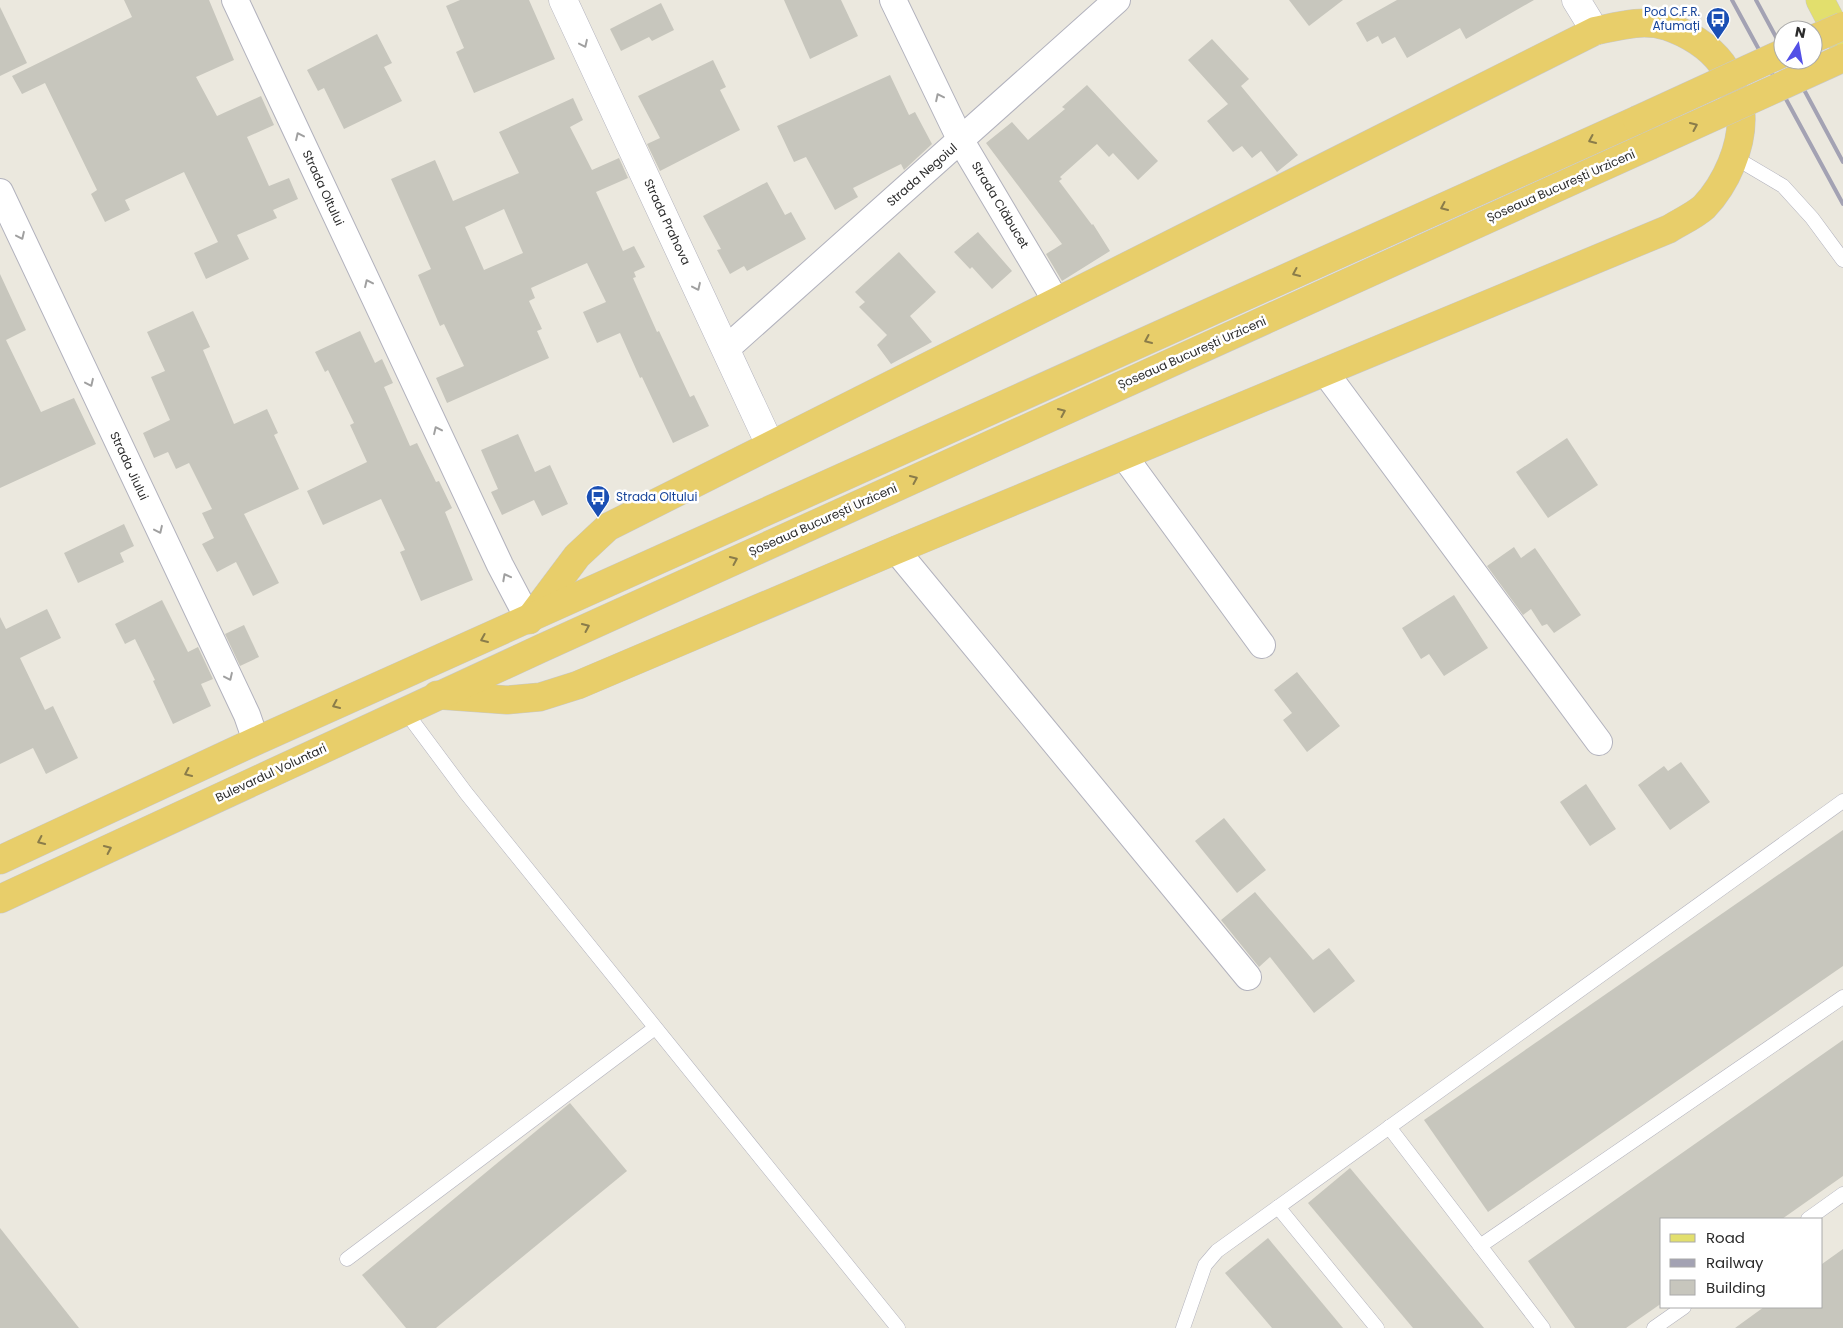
<svg xmlns="http://www.w3.org/2000/svg" width="1843" height="1328" viewBox="0 0 1843 1328" font-family="Poppins,sans-serif">
<rect width="100%" height="100%" fill="#ebe8de"/>
<g fill="#c7c6bd" fill-rule="evenodd">
<polygon points="124,0 209,0 234,60 196,77 217,116 261,96 274,125 247,137 269,186 289,178 298,199 273,210 277,218 237,235 249,259 206,279 194,253 218,242 184,172 125,200 130,210 105,222 91,194 97,190 45,83 22,94 12,76 132,17"/>
<polygon points="460,0 529,0 555,59 474,93 456,52 464,48 446,6"/>
<polygon points="784,0 841,0 858,36 810,59"/>
<polygon points="1289,0 1343,0 1309,26"/>
<polygon points="1397,0 1534,0 1466,39 1460,28 1407,58 1395,37 1382,44 1378,36 1367,42 1356,23"/>
<polygon points="661,3 674,30 652,41 649,37 621,51 610,29"/>
<polygon points="0,7 27,63 0,76"/>
<polygon points="377,34 392,63 384,67 402,101 344,129 324,88 318,91 307,70"/>
<polygon points="1212,39 1249,79 1241,86 1298,155 1277,172 1261,151 1252,158 1242,146 1233,152 1207,121 1228,104 1188,60"/>
<polygon points="713,60 726,87 720,90 740,130 660,171 647,144 660,138 638,96"/>
<polygon points="890,75 909,115 915,112 932,144 904,170 901,164 853,188 858,197 835,210 806,157 794,162 777,126"/>
<polygon points="1087,85 1158,161 1138,180 1113,153 1109,157 1097,144 1060,177 1062,179 1059,181 1092,225 1093,224 1110,251 1062,281 1046,254 1062,244 986,143 1012,122 1028,140 1065,109 1062,107"/>
<path d="M573,98L583,120L570,127L592,170L619,158L628,178L596,192L623,251L634,246L645,267L634,272L636,277L633,278L657,332L659,331L690,397L694,395L709,426L673,443L642,377L640,378L620,333L597,343L583,312L606,302L587,263L531,288L535,298L529,301L542,329L537,331L549,358L447,403L436,378L464,366L444,324L440,326L418,275L431,269L391,179L435,160L453,201L519,173L499,132ZM504,209L523,253L484,270L465,227Z"/>
<polygon points="767,182 785,215 791,212 806,239 747,271 744,266 730,274 717,250 721,249 703,216"/>
<polygon points="978,232 1012,271 992,289 972,267 970,269 954,252"/>
<polygon points="899,252 936,292 910,316 932,342 891,364 877,345 887,335 859,307 865,302 855,292"/>
<polygon points="0,274 26,330 6,340 41,412 74,398 96,444 0,488"/>
<polygon points="193,311 210,347 203,350 234,424 267,409 278,433 274,435 299,489 244,514 279,583 253,596 236,562 217,572 202,544 214,538 202,513 212,509 189,463 176,469 168,452 154,458 143,433 170,420 151,377 165,371 147,332"/>
<polygon points="360,331 375,363 382,359 393,383 384,387 410,446 417,443 436,482 439,481 452,508 445,512 473,580 421,601 400,552 405,550 381,499 323,525 307,491 367,462 350,425 354,423 328,370 325,372 315,352"/>
<polygon points="518,434 535,472 550,465 568,504 542,516 534,500 502,515 491,492 498,489 481,450"/>
<polygon points="1567,438 1598,485 1548,518 1516,472"/>
<polygon points="124,524 134,546 120,553 124,562 78,583 64,553"/>
<polygon points="1514,547 1521,558 1535,548 1581,615 1554,633 1547,624 1542,626 1531,609 1523,615 1487,566"/>
<polygon points="1454,595 1488,648 1444,676 1429,654 1421,659 1402,628"/>
<polygon points="162,600 188,652 198,647 213,679 201,684 211,706 173,724 153,681 155,680 135,639 125,644 115,624"/>
<polygon points="47,609 61,638 20,658 45,710 53,706 78,758 46,774 33,748 0,764 0,617 6,629"/>
<polygon points="244,625 259,657 240,666 225,634"/>
<polygon points="1297,672 1340,726 1307,752 1283,720 1292,713 1274,690"/>
<polygon points="1681,762 1710,802 1670,830 1638,785 1664,766 1668,771"/>
<polygon points="1586,784 1616,829 1590,846 1560,802"/>
<polygon points="1224,818 1266,870 1237,893 1195,841"/>
<polygon points="1843,830 1843,966 1488,1212 1424,1120"/>
<polygon points="1255,892 1313,960 1329,948 1355,981 1314,1013 1270,957 1259,967 1221,920"/>
<polygon points="1843,1040 1843,1176 1782,1219 1662,1219 1662,1303 1626,1328 1575,1328 1528,1261"/>
<polygon points="570,1103 627,1171 436,1328 406,1328 362,1275"/>
<polygon points="1350,1168 1484,1328 1413,1328 1308,1203"/>
<polygon points="0,1228 79,1328 0,1328"/>
<polygon points="1268,1238 1343,1328 1272,1328 1225,1273"/>
<polygon points="1843,1249 1843,1328 1735,1328 1764,1307 1822,1307 1822,1264"/>
</g>
<g fill="none" stroke-linecap="round" stroke-linejoin="round">
<g stroke="#b2b2bd" stroke-width="15">
<g id="service">
<polyline points="1734,157 1783,186 1812,218 1843,260"/>
<polyline points="405,711 466,793 898,1328"/>
<polyline points="1389,1127 1543,1328"/>
<polyline points="1278,1207 1377,1328"/>
<polyline points="1808,1219 1843,1194"/>
<polyline points="1480,1246 1843,997"/>
<polyline points="347,1259 655,1028"/>
<polyline points="1183,1328 1205,1265 1217,1251 1843,801"/>
<polyline points="1654,1328 1684,1307"/>
</g>
</g>
<g stroke="#b2b2bd" stroke-width="28">
<g id="minor">
<polyline points="235,0 500,565 529,620"/>
<polyline points="893,0 961,141 1056,301"/>
<polyline points="0,192 247,715 256,741"/>
<polyline points="726,349 1117,0"/>
<polyline points="1325,372 1599,742"/>
<polyline points="1124,456 1262,645"/>
<polyline points="896,550 1248,977"/>
</g>
</g>
<g stroke="#b2b2bd" stroke-width="29">
<g id="tertiary">
<polyline points="563,0 770,445"/>
<polyline points="1576,0 1595,31"/>
</g>
</g>
<g stroke="#c8c8c8" stroke-width="29">
<polyline id="primary" points="1820,0 1843,44"/>
</g>
<g stroke="#c8c8c8" stroke-width="29">
<g id="trunk">
<path d="M437,695L507,700L540,697L578,685L896,550L1669,229C1680,222 1694,216 1704,207C1726,184 1743,146 1741,114C1740,108 1737,101 1735,95C1732,86 1728,72 1722,64C1709,46 1687,33 1666,26C1642,19 1619,26 1595,31L608,527L577,556L529,620"/>
<polyline points="0,860 256,741 1637,120"/>
<polyline points="0,899 542,648 1649,146"/>
</g>
</g>
<use href="#service" stroke="#fff" stroke-width="14"/>
<use href="#minor" stroke="#fff" stroke-width="26"/>
<use href="#tertiary" stroke="#fff" stroke-width="28"/>
<use href="#primary" stroke="#e2df6d" stroke-width="28"/>
<use href="#trunk" stroke="#e8ce6a" stroke-width="28"/>
<g stroke="#a3a2b3" stroke-width="4">
<polyline points="1732,0 1843,204"/>
<polyline points="1756,0 1783,50"/>
<polyline points="1788,60 1843,162"/>
</g>
<g stroke="#c8c8c8" stroke-width="29" stroke-linecap="butt">
<g id="trunk-bridge">
<polyline points="1813,39 1843,26"/>
<polyline points="1637,120 1783,53"/>
<polyline points="1649,146 1843,58"/>
</g>
</g>
<use href="#trunk-bridge" stroke="#e8ce6a" stroke-width="28"/>
</g>
<defs><path id="oneway-chevron" d="M-2-3.5L2.5 0L-2 3.5" fill="none" stroke-width="1.6" stroke-linecap="round" stroke-linejoin="round" transform="scale(1.25)"/></defs>
<g stroke="#a0a0a0">
<use href="#oneway-chevron" transform="translate(584 44) rotate(65)"/>
<use href="#oneway-chevron" transform="translate(939 97) rotate(-116)"/>
<use href="#oneway-chevron" transform="translate(299 136) rotate(-115)"/>
<use href="#oneway-chevron" transform="translate(21 236) rotate(65)"/>
<use href="#oneway-chevron" transform="translate(368 283) rotate(-115)"/>
<use href="#oneway-chevron" transform="translate(697 287) rotate(65)"/>
<use href="#oneway-chevron" transform="translate(90 383) rotate(65)"/>
<use href="#oneway-chevron" transform="translate(437 430) rotate(-115)"/>
<use href="#oneway-chevron" transform="translate(159 530) rotate(65)"/>
<use href="#oneway-chevron" transform="translate(506 577) rotate(-118)"/>
<use href="#oneway-chevron" transform="translate(229 677) rotate(65)"/>
</g>
<g stroke="#8a7c4a">
<use href="#oneway-chevron" transform="translate(1694 126) rotate(-24)"/>
<use href="#oneway-chevron" transform="translate(1592 140) rotate(156)"/>
<use href="#oneway-chevron" transform="translate(1444 207) rotate(156)"/>
<use href="#oneway-chevron" transform="translate(1296 273) rotate(156)"/>
<use href="#oneway-chevron" transform="translate(1148 340) rotate(156)"/>
<use href="#oneway-chevron" transform="translate(1062 412) rotate(-24)"/>
<use href="#oneway-chevron" transform="translate(914 479) rotate(-24)"/>
<use href="#oneway-chevron" transform="translate(734 560) rotate(-24)"/>
<use href="#oneway-chevron" transform="translate(586 627) rotate(-24)"/>
<use href="#oneway-chevron" transform="translate(484 639) rotate(157)"/>
<use href="#oneway-chevron" transform="translate(336 705) rotate(156)"/>
<use href="#oneway-chevron" transform="translate(188 773) rotate(155)"/>
<use href="#oneway-chevron" transform="translate(41 841) rotate(155)"/>
<use href="#oneway-chevron" transform="translate(108 849) rotate(-25)"/>
</g>
<defs>
<g id="bus-pin" transform="scale(1.25)"><path d="M0 17L-7.5 6A9.5 9.5 0 1 1 7.5 6Z" fill="#1a4fb4" stroke="#fff"/><path d="M-5-6H5V4H4V6H2V4H-2V6H-4V4H-5ZM-3.5-4V0h7V-4ZM-3.5 1.2v1.5H-2V1.2ZM2 1.2v1.5H3.5V1.2Z" fill="#fff"/></g>
</defs>
<g fill-rule="evenodd">
<use href="#bus-pin" x="1718" y="19"/>
<use href="#bus-pin" x="598" y="497"/>
</g>
<g text-anchor="middle" stroke-width="5" stroke-linejoin="round" paint-order="stroke">
<g font-size="12" fill="#164399" stroke="#fff" text-anchor="end">
<text x="1700" y="16">Pod C.F.R.<tspan x="1700" dy="14">Afumați</tspan></text>
<text x="616" y="501" text-anchor="start">Strada Oltului</text>
</g>
<g font-size="12" fill="#2b2b2b" stroke="#fff">
<text transform="translate(922 175) rotate(-41)" y="4">Strada Negoiul</text>
<text transform="translate(1561 186) rotate(-24)" y="4">Șoseaua București Urziceni</text>
<text transform="translate(323 188) rotate(65)" y="4">Strada Oltului</text>
<text transform="translate(1000 205) rotate(59)" y="4">Strada Clăbucet</text>
<text transform="translate(667 222) rotate(65)" y="4">Strada Prahova</text>
<text transform="translate(1192 353) rotate(-24)" y="4">Șoseaua București Urziceni</text>
<text transform="translate(129 466) rotate(65)" y="4">Strada Jiului</text>
<text transform="translate(823 520) rotate(-24)" y="4">Șoseaua București Urziceni</text>
<text transform="translate(271 773) rotate(-25)" y="4">Bulevardul Voluntari</text>
</g>
</g>
<rect x="1660" y="1218" width="162" height="90" fill="#ffffff" stroke="#aaaaaa"/>
<rect x="1670" y="1234" width="25" height="8" fill="#e2df6d" stroke="#aaaaaa"/>
<text x="1706" y="1243" font-size="15" fill="#2b2b2b">Road</text>
<rect x="1670" y="1259" width="25" height="8" fill="#a3a2b3" stroke="#aaaaaa"/>
<text x="1706" y="1268" font-size="15" fill="#2b2b2b">Railway</text>
<rect x="1670" y="1280" width="25" height="15" fill="#c7c6bd" stroke="#aaaaaa"/>
<text x="1706" y="1293" font-size="15" fill="#2b2b2b">Building</text>
<g transform="translate(1798 45) rotate(11)"><circle r="24" fill="#ffffff" stroke="#aaaaaa"/>
<path d="M0-4L9 19L0 12L-9 19Z" fill="#5350e6"/>
<text y="-8" font-size="14" font-weight="bold" text-anchor="middle" fill="#2b2b2b">N</text>
</g>
</svg>
